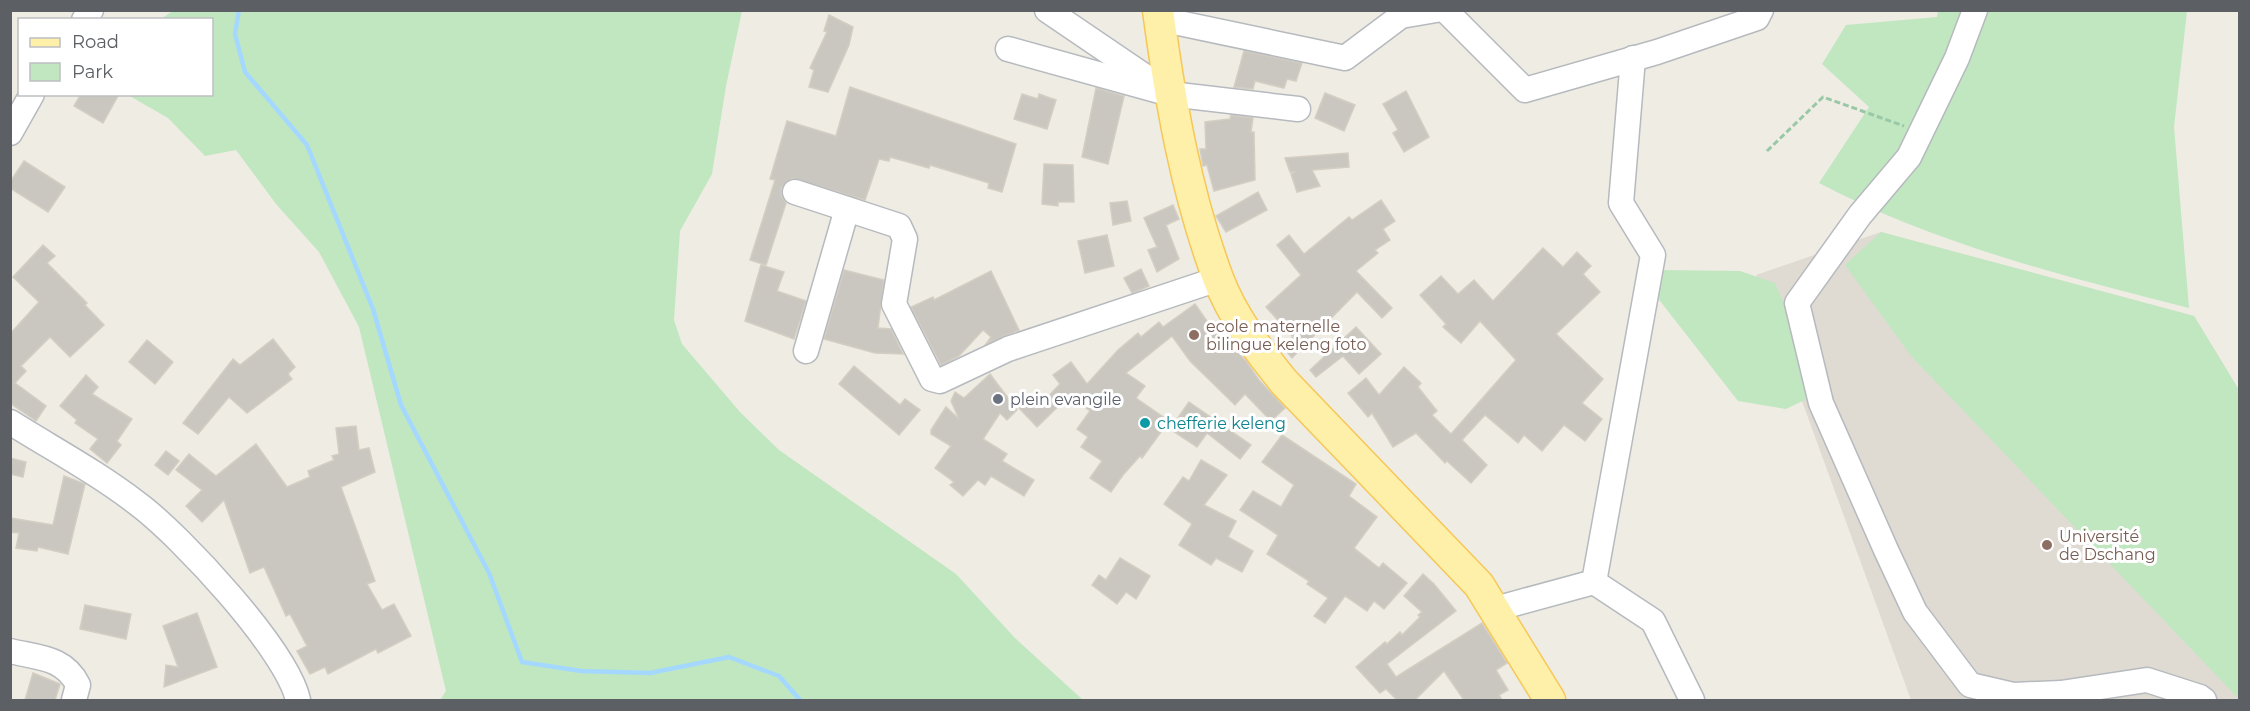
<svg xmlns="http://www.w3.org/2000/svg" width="2250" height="711" viewBox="0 0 2250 711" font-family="Montserrat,sans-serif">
<rect width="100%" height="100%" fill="#efece4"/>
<polygon fill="#dfdbd2" points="1881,232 2194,316 2239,390 2239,700 1911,700 1756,275"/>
<g fill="#c0e7c0">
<polygon points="174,10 742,11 726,86 712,174 680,231 674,320 682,344 740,412 779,450 956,574 1015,638 1083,700 440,700 446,691 359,327 319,252 276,204 236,150 205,156 168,118 128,95 212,94 212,20 161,19"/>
<path d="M1938,10L2187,11L2174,127L2189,308C2063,276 1935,244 1819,183L1869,107L1822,64L1846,25L1937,17Z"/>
<polygon points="1881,232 2194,316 2239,390 2239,699 1911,356 1845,265"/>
<polygon points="1661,270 1740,271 1775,283 1821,392 1786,409 1738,401 1650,288"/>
</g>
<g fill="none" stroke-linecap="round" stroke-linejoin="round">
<polyline stroke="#a4d8ff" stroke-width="4.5" points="239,10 235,34 245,72 307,145 373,309 401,405 489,573 522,662 581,671 650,673 729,657 779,676 800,700"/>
</g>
<g fill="#cac7c1" stroke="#d4cec2" stroke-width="1.5">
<polygon points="829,15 853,27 849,45 828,92 809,87 814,70 810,68 827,32 824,31"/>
<polygon points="1244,51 1302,63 1296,81 1287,79 1284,88 1255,81 1253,89 1234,87"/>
<polygon points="850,87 1016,144 1002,192 988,188 989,183 930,165 929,168 890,157 889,161 879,159 865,200 792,178 781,188 781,195 786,203 766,265 750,260 775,180 770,179 787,121 836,136"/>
<polygon points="1096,88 1124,96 1108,164 1082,157"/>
<polygon points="1406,91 1429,137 1404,152 1393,133 1398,130 1383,104"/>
<polygon points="1325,93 1355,105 1344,131 1315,118"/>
<polygon points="81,94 119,94 103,123 74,106"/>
<polygon points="1022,94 1038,99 1039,94 1056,100 1047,129 1014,119"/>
<polygon points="1231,115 1253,118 1251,132 1254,132 1255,180 1214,191 1207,165 1203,166 1200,149 1206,149 1205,122 1230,119"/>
<polygon points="1348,153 1349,167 1312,170 1320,186 1297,192 1291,174 1294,172 1290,172 1285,158"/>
<polygon points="24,161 65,187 48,212 10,188 10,182"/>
<polygon points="1044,164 1073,165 1074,202 1058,202 1058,206 1042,204"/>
<polygon points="1258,192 1267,210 1226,232 1216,216"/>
<polygon points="1381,200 1395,221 1383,229 1390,240 1375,250 1378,253 1356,271 1392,308 1382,318 1357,292 1292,358 1282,346 1293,337 1266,307 1301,275 1277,245 1289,235 1304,254 1349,217 1352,220"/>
<polygon points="1127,201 1131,221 1113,225 1110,203"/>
<polygon points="1173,205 1179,219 1166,225 1179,259 1157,272 1148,250 1157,247 1144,218"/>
<polygon points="1107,235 1114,266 1085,273 1078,241"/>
<polygon points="43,245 55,256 47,263 87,303 85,305 104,325 70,357 50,337 21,366 26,371 15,383 46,406 36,421 10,403 10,334 39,302 13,277"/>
<polygon points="1543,248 1563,267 1577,252 1591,266 1583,274 1600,292 1556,334 1603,379 1582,403 1602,419 1585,441 1564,425 1542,451 1524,435 1518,443 1485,415 1462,440 1487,465 1471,483 1447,461 1445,463 1416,433 1393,447 1372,413 1368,417 1348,393 1366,378 1379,395 1404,367 1421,383 1418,387 1437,411 1432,415 1451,434 1516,360 1480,321 1461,343 1443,327 1446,324 1420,295 1441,276 1458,294 1474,280 1493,301"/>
<polygon points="761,265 784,272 777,291 806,301 794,339 745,321"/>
<polygon points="1141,269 1149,286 1132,293 1124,278"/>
<polygon points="844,270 884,280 878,328 891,329 903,354 875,353 824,339"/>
<polygon points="991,271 1019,330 986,344 991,337 983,330 959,356 941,365 911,307 933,297 934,300"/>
<polygon points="1195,304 1228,351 1232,347 1246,361 1259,380 1285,408 1271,421 1245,394 1235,405 1190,361 1172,336 1126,373 1145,386 1136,398 1169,421 1142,458 1140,456 1123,475 1111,492 1090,478 1102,461 1081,447 1088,437 1077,429 1090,411 1069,396 1037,427 1019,408 1027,400 1036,409 1060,384 1053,375 1071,362 1087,384 1118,350 1138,333 1141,337 1159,322 1163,327"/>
<polygon points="1356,327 1381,354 1359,374 1343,356 1316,377 1310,370"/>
<polygon points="273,339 295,367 288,374 292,379 247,413 229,397 198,434 183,423 233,359 240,365"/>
<polygon points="147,340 173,362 155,384 129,362"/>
<polygon points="854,366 900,405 905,399 920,410 899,435 839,384"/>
<polygon points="990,374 1017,410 1007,420 1000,413 983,439 1007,454 1002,461 1034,480 1024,496 991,476 985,485 978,480 963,496 950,485 954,482 935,468 951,446 931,434 931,430 946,407 959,419 951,401 955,392 964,398"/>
<polygon points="86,375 98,387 92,394 132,419 117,441 121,445 107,463 90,449 98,439 75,423 77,420 60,406"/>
<polygon points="1189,402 1251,445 1240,459 1207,433 1197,447 1170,429"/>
<polygon points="356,426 359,450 369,448 375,472 341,487 375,581 367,584 382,610 394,604 411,636 378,653 376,649 328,674 325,667 310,674 297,651 307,646 290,614 286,616 264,567 250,573 224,500 202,522 186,506 202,490 176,470 189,454 216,476 256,444 287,487 310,477 308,471 334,460 332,456 339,454 336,428"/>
<polygon points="1282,435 1356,484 1349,496 1377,517 1354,548 1379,568 1383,563 1407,583 1384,609 1374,601 1367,611 1345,596 1325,623 1314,616 1328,598 1307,584 1309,581 1267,554 1278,535 1240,510 1253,491 1281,507 1294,485 1262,462"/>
<polygon points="166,451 179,461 168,475 155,465"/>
<polygon points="10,458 26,462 23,477 10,474"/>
<polygon points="1201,460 1227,475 1204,505 1236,521 1228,537 1253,551 1242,572 1216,558 1211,565 1179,545 1192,524 1164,504 1183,477 1189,481"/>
<polygon points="64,476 85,484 68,554 38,547 37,551 16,548 19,533 10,532 10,518 53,525"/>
<polygon points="1120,558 1150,576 1136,599 1126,592 1117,604 1092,585 1099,575 1106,580"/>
<polygon points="1423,574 1434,584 1456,611 1387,664 1396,677 1482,623 1507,663 1496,670 1508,690 1499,695 1502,700 1464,700 1444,671 1415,700 1397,700 1386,689 1380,693 1356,667 1385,642 1387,644 1400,632 1402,635 1420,617 1418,615 1422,612 1404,596"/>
<polygon points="85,605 131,614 126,639 80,629"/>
<polygon points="197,613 217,667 164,687 166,665 178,667 163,626"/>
<polygon points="33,673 60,684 55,700 25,700"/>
</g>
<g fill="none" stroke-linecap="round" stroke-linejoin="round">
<g stroke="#b6babe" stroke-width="27">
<g id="minor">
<polyline points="1047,10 1153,82"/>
<polyline points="1445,10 1525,90 1657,52 1757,18 1761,10"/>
<polyline points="1975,10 1957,58 1909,157 1860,215 1797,303 1821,403 1886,550 1915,612 1970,685 2013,695 2061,693 2147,680 2200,697 2204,700"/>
<polyline points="1160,19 1345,58 1401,16 1436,10"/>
<polyline points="84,20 91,10"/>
<polyline points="1008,49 1170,94 1298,109"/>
<polyline points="10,133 32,94"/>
<polyline points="795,192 899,226 905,239 894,304 932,379 940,381 1008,349 1218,279"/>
<polyline points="806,351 847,209"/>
<path d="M10,422C53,449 98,473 138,504C181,536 287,650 298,700"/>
<polyline points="1594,582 1653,621 1692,700"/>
<polyline points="1495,609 1594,582 1653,255 1621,203 1633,58"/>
<path d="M10,651C39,658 64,657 78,685L74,700"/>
</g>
</g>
<g stroke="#f5c757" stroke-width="33">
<path id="major" d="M1158,10C1170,100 1186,193 1218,278C1232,316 1259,351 1284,382L1479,585L1550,700"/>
</g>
<polyline stroke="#98c8a6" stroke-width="3" stroke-dasharray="6 3" stroke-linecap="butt" points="1767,151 1823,97 1904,126"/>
<use href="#minor" stroke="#fff" stroke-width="24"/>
<use href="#major" stroke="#fff0a9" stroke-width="30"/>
</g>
<g fill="#8d6e63" stroke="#fff" stroke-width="2">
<circle cx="1194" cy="335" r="6"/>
<circle cx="2047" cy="545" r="6"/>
</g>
<circle fill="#6b7280" stroke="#fff" stroke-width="2" cx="998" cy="399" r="6"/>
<circle fill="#0f9aa8" stroke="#fff" stroke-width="2" cx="1145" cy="423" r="6"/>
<g text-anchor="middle" stroke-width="6" stroke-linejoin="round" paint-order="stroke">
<g font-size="16" fill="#785e54" stroke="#fff" text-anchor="start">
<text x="1206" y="332">ecole maternelle<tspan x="1206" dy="18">bilingue keleng foto</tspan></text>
<text x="2059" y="542">Université<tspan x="2059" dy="18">de Dschang</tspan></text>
</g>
<g font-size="16" fill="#5b616d" stroke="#fff" text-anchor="start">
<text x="1010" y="405">plein evangile</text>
</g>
<g font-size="16" fill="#0d838f" stroke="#fff" text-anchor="start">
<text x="1157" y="429">chefferie keleng</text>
</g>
</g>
<rect width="2250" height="711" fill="none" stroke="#5c6065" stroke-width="24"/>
<rect x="18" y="18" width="195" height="78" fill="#ffffff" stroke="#bebfc1" stroke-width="1.5"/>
<rect x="30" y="38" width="30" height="9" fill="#fff0a9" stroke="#bebfc1" stroke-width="1.5"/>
<text x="72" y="48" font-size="18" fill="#5c6065">Road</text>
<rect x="30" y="63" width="30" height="18" fill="#c0e7c0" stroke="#bebfc1" stroke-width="1.5"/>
<text x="72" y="78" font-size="18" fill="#5c6065">Park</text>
</svg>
